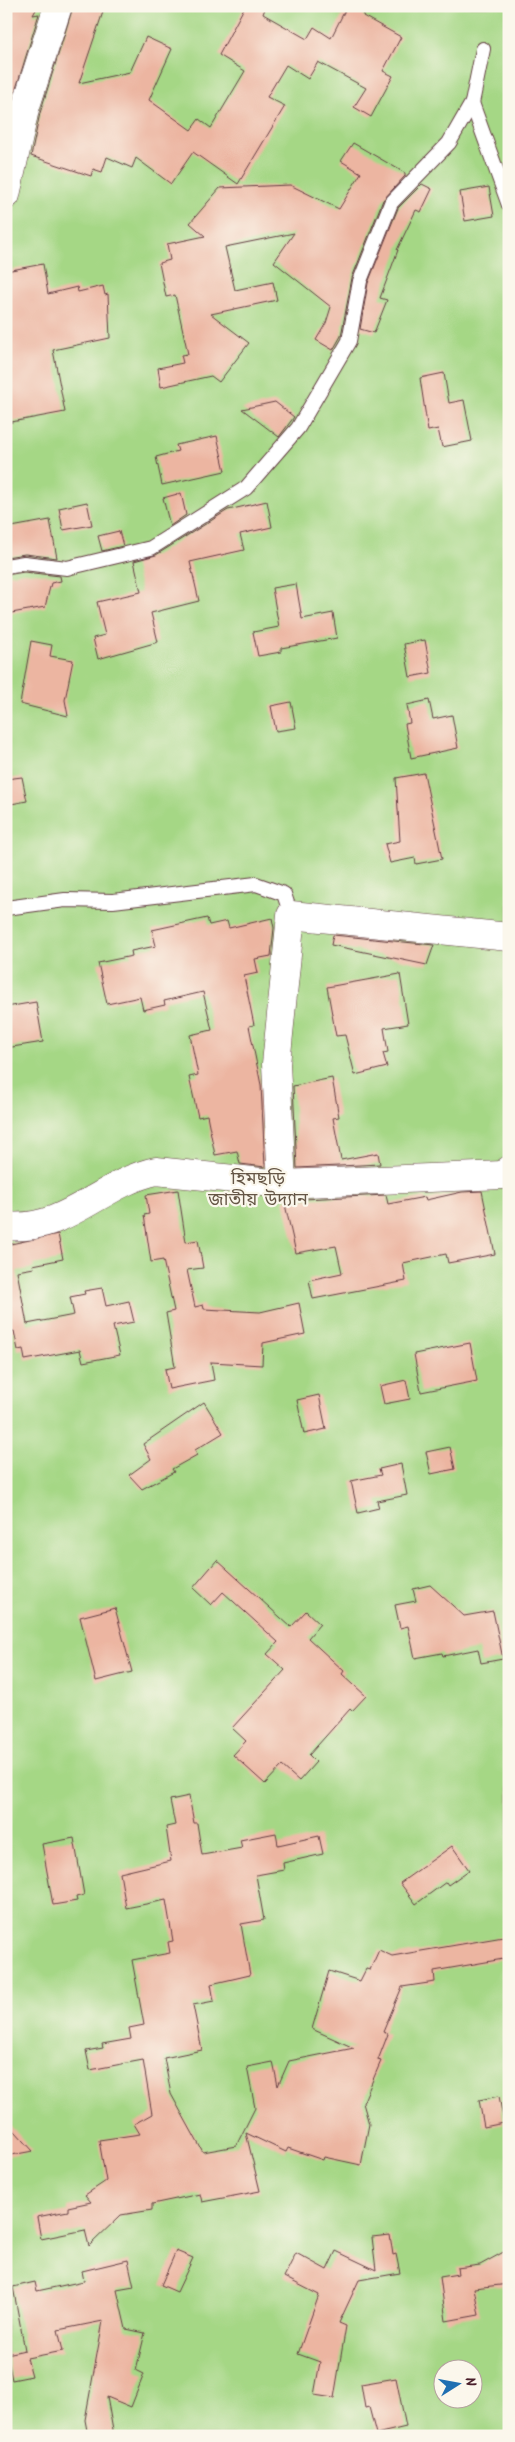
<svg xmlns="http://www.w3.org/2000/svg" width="515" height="2442" viewBox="0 0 515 2442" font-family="Kalam,'Noto Sans Bengali',sans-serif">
<rect width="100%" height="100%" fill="#fbf7ec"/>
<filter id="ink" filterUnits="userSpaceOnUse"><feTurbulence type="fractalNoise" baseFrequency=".02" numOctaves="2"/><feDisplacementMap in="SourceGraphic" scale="10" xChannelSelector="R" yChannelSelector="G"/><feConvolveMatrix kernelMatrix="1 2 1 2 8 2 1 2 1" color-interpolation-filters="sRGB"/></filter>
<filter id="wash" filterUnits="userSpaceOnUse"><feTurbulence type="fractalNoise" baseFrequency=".0096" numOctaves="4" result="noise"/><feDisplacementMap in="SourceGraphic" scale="20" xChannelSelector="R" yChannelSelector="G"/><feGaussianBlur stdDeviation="1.12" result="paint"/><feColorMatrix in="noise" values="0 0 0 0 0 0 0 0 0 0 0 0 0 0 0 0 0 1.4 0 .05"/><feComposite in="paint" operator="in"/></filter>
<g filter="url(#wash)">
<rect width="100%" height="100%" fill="#e9e1bd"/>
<path fill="#a5d785" stroke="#787b58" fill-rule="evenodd" d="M6,6H509V2436H6ZM442,2370H472V2400H442Z"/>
<g id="blocks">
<g fill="#ecb5a1">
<polygon points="6,6 38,6 33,15 39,14 6,121"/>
<polygon points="105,6 79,83 130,72 146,37 172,49 149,100 191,130 199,119 211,128 245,71 219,55 245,6 266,6 263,14 307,39 314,27 331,38 347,6 368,6 363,16 401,37 383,71 393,76 371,117 354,107 366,88 318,62 308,79 286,65 267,97 285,106 238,184 193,152 171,184 136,158 132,168 107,157 102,172 93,169 91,176 31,156 40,113 73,7"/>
<polygon points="353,143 405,173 405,176 383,200 352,278 341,336 333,350 316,340 326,323 331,307 274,262 294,233 225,247 235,290 273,282 277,300 211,314 249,343 219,382 211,376 161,387 158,368 183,363 181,355 188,354 175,295 166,297 159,263 170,260 167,244 205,236 190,223 220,188 290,185 339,209 361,173 341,161"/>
<polygon points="422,184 432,189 421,212 416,210 397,250 398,250 380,298 387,300 374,333 360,329 368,283 398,208"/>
<polygon points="489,187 494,216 465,221 460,192"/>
<polygon points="43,264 48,294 77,287 78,292 103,286 105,295 108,294 110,338 53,350 65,412 6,423 6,271"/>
<polygon points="444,373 449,403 464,400 472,441 442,447 438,429 428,431 420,378"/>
<polygon points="275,402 294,417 279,437 242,409"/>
<polygon points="217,436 225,471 162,485 156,457 178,451 176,445"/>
<polygon points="181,493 186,515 170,526 163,498"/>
<polygon points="267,501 272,527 240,534 244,550 190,562 199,601 151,613 158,642 98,659 93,638 105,635 97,602 141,592 134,561 156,555 228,510"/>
<polygon points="87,502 92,525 63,530 59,508"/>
<polygon points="50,520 57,558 25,554 6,557 6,528"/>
<polygon points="119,531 123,546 102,551 98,536"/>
<polygon points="24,572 60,576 61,581 51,583 45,607 6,614 6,575"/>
<polygon points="296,584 302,619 333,613 337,638 281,648 281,652 258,656 253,632 279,627 272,588"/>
<polygon points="425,640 431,673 410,677 404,644"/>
<polygon points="31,641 52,645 50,656 73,660 65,700 68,716 20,704"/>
<polygon points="429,700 433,719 452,715 458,748 411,758 405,724 410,723 407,705"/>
<polygon points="291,702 296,728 276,731 271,706"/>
<polygon points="424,773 442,859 416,864 415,858 390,863 385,844 400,841 396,778"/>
<polygon points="22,777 27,801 6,805 6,779"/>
<polygon points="207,918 209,925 227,921 229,928 272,918 274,928 271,956 255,959 258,973 244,976 254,1025 249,1026 261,1085 265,1167 240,1164 237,1151 215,1155 207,1115 198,1117 189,1077 198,1075 190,1035 212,1030 203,992 164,1001 165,1005 143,1010 140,997 107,1004 98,963 132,956 131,951 156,946 152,930"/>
<polygon points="333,935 434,945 427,965 331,945"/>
<polygon points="400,974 408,1024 384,1028 388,1052 383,1053 387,1067 355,1075 345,1035 336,1036 327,987"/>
<polygon points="36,1002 43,1042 6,1048 6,1007"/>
<polygon points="332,1078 339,1117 333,1118 341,1160 378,1153 380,1164 297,1168 293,1086"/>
<polygon points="178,1190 186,1242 198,1240 203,1268 187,1270 195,1307 203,1305 204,1309 260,1312 299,1303 305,1334 263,1343 262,1365 211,1362 214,1380 169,1389 165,1369 175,1367 166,1313 174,1311 163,1260 151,1262 144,1215 149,1214 146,1195"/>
<polygon points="482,1191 495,1254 448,1263 446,1254 403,1263 406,1281 313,1299 309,1280 342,1273 336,1246 296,1253 284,1200 386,1195 388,1204 425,1197 426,1200 462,1192"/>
<polygon points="58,1234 63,1259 33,1265 34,1268 17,1271 27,1324 74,1315 70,1297 85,1294 84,1291 102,1288 106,1306 129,1301 134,1322 113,1326 120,1355 83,1362 80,1350 25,1360 23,1349 18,1350 14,1331 6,1332 6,1245"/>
<polygon points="470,1343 477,1381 421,1392 414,1354"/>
<polygon points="406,1380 410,1399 384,1404 380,1386"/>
<polygon points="319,1395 326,1429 304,1434 297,1400"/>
<polygon points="204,1402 223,1433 195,1450 197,1455 172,1469 174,1472 142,1489 129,1475 151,1459 143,1444"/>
<polygon points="450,1447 455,1469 431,1474 426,1452"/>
<polygon points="401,1464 407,1495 377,1501 379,1508 358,1513 351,1481 381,1475 379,1469"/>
<polygon points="217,1560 291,1627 306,1611 320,1624 308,1638 344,1671 342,1674 366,1696 352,1711 350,1709 309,1755 316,1762 299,1781 282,1766 265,1784 233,1755 246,1741 232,1728 285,1670 267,1654 278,1642 223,1592 211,1605 193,1588"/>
<polygon points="430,1585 464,1616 493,1611 503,1659 481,1663 478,1649 443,1656 442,1653 415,1658 408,1626 400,1628 395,1605 416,1601 413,1589"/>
<polygon points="115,1608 132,1672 96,1681 80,1617"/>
<polygon points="189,1796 194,1823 197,1823 202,1855 242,1848 240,1840 276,1833 278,1845 319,1836 323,1854 283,1863 284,1870 256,1875 264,1920 241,1924 250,1975 211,1984 214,2001 193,2005 202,2050 164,2058 171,2094 203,2152 236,2146 255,2108 247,2067 273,2062 278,2086 289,2061 354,2048 312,2029 329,1971 360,1981 366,1969 370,1970 379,1950 392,1956 509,1936 509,1958 434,1971 435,1982 402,1987 383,2032 388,2034 378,2060 381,2061 363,2103 369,2124 361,2165 324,2157 323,2160 288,2148 286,2152 246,2133 260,2191 202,2202 200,2194 152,2204 152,2210 121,2215 89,2246 85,2230 41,2239 37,2217 68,2211 68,2207 91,2202 85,2195 106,2181 99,2140 140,2134 134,2124 152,2114 143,2060 90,2070 86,2051 103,2048 102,2044 131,2039 129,2028 144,2025 132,1960 170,1953 168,1942 173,1941 166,1900 126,1908 120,1873 171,1861 166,1827 175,1825 170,1800"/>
<polygon points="74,1838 84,1895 76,1897 77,1901 53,1905 42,1844"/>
<polygon points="452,1846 469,1870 448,1885 446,1882 416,1904 400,1883"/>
<polygon points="499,2096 504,2123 484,2127 479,2100"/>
<polygon points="6,2121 33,2151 6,2156"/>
<polygon points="390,2235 393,2255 396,2254 400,2273 359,2280 339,2323 346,2326 334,2398 314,2395 320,2362 298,2354 319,2295 284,2277 296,2253 327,2270 336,2251 376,2270 372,2237"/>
<polygon points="509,2249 509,2284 474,2288 479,2315 446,2321 440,2277 458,2274 457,2268 480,2265"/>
<polygon points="176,2251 193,2258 177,2292 161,2285"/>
<polygon points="128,2260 134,2287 117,2290 126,2329 145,2333 136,2370 144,2374 131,2407 107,2397 114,2436 88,2436 85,2420 103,2321 58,2330 63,2351 27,2358 32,2376 12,2380 7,2354 25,2350 13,2287 35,2282 37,2291 84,2281 82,2271"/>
<polygon points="396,2378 406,2427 376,2434 369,2407 365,2408 361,2384"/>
</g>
</g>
</g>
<g filter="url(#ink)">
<use href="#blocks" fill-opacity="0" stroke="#623c41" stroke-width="1"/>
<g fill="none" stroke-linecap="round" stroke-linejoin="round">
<g stroke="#623c41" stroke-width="16">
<g id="service">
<polyline points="472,103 509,205"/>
<polyline points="6,566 24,563 67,568 151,548 246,488 298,428 349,341 360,281 391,203 449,143 472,103 483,49"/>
<polyline points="6,908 65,900 113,901 256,884 284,894 291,915"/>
</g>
</g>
<g stroke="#623c41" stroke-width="29">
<g id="minor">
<polyline points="6,195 25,109 58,6"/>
<polyline points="282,1184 276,1064 291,915 509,937"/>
<path d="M6,1226C67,1232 101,1183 156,1171L282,1184L503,1175L509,1170"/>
</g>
</g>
<use href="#service" stroke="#fff" stroke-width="14"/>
<use href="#minor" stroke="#fff" stroke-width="28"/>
</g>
</g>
<g text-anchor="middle" stroke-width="4.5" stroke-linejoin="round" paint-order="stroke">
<g font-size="18" fill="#655646" stroke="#fbf7ec">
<text x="258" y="1184">হিমছড়ি<tspan x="258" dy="21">জাতীয় উদ্যান</tspan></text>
</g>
</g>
<rect width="515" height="2442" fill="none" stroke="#fbf7ec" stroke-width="25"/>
<g transform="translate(458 2384) rotate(79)"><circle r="24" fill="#fbf7ec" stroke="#b4a19f"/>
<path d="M0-4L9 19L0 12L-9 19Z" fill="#1f6fb2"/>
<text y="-8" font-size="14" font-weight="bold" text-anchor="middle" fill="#4a1f2b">N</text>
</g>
</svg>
